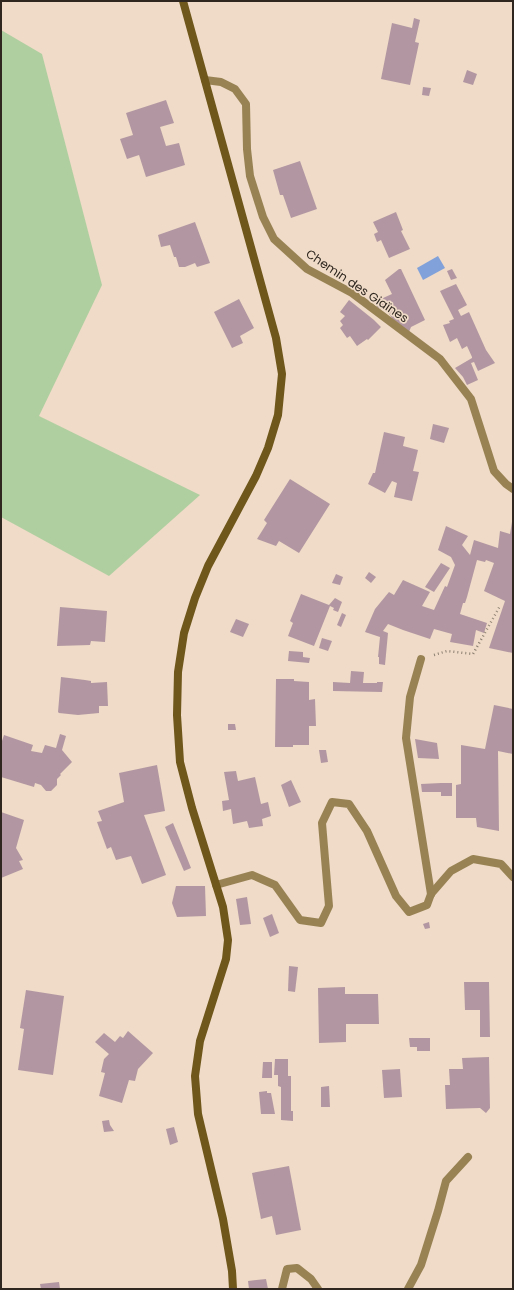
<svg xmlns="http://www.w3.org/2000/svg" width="514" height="1290" viewBox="0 0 514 1290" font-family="Poppins,sans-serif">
<rect width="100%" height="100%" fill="#efdbc7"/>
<polygon fill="#b0cfa1" points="1,30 42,54 102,285 39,416 200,495 109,576 1,517"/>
<polygon fill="#81a1da" points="438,256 445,268 423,280 417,268"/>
<g fill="#b297a2">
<polygon points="414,18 420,20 415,42 419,43 410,85 381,79 392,23 412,28"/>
<polygon points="467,70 477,74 473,85 463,82"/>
<polygon points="423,87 431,88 429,96 422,95"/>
<polygon points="166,100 174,123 160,127 166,146 179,143 185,165 146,177 139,155 127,159 120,139 133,135 126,113"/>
<polygon points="300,161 317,209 291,218 283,195 280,195 273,170"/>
<polygon points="396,212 403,230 401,231 410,249 389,258 381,240 377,242 374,234 378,232 373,222"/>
<polygon points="195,222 210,263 197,267 195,263 185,267 179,267 176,257 174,257 170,245 161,247 158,235"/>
<polygon points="399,269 401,269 425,320 411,327 409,332 393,320 388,312 384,309 378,308 374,302 392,294 385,280"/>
<polygon points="452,269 457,278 451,280 447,271"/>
<polygon points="456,284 467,305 458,310 461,316 469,312 486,350 495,363 478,371 474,362 471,363 478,380 467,385 463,377 455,368 472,358 472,357 467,346 462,349 457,338 450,342 443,325 450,323 449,321 454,319 440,291"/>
<polygon points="239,299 254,328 240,336 243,343 232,348 214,312"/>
<polygon points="349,300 374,320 381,327 368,340 367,339 357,346 350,336 347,338 340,328 343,325 340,321 345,316 340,312"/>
<polygon points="433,424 449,428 444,443 430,439"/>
<polygon points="384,432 405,437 403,446 418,450 413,471 419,472 412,501 394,497 397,483 392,481 385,493 368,484 373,473 375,473"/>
<polygon points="290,479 330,504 299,553 279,541 276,546 257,539 267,523 264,520"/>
<polygon points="512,522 513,522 513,653 489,648 505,601 484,591 494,563 486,560 485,562 477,560 467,597 465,603 463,603 460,614 487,623 484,633 476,630 473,646 450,642 452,634 434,629 430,639 403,630 388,624 383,631 388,633 385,665 379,664 379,657 378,657 380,637 365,632 375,609 389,592 394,595 403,580 430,592 422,606 434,610 445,586 447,587 455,565 451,557 438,550 446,526 468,536 462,545 470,555 474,540 498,548 500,531 510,534"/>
<polygon points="441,563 450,568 434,592 425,587"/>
<polygon points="369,572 376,577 371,583 365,578"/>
<polygon points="336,574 343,577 340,585 332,583"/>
<polygon points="301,594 329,605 335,598 342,602 338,612 333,610 334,608 330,606 314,646 288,636 293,623 290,621"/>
<polygon points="60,607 107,611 105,642 91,641 90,645 57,646"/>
<polygon points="342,613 346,615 341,627 337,625"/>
<polygon points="236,619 249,624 243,637 230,632"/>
<polygon points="322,638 332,641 328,651 319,648"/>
<polygon points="289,651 303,652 303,657 310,658 309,663 288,661"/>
<polygon points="351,671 364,672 363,683 377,683 377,682 383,682 382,692 333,691 333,682 350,683"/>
<polygon points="61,677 85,680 91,681 91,683 107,682 108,706 99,706 99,713 78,715 59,713 58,712"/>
<polygon points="276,679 294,679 294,681 309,682 309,700 315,699 316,726 309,726 309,745 293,745 293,747 275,747"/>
<polygon points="494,705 513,709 513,754 498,751 499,831 477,827 476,818 456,818 456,785 461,784 461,745 485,749"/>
<polygon points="228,724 235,724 236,730 228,730"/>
<polygon points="60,734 66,736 62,750 72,762 60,774 61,775 57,779 57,785 51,791 46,791 41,785 35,783 34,787 1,777 1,744 4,735 33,745 31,751 42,753 45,745 56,748"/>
<polygon points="415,739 437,743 439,759 418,758"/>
<polygon points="319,750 326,750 328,762 321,763"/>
<polygon points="157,765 165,811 144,815 166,875 142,884 131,856 116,860 111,847 107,849 97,822 102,821 98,811 124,802 119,773"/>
<polygon points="236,771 238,781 255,777 261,804 268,802 271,816 262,819 263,826 249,828 247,821 233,824 231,809 223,811 222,801 229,800 224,772"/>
<polygon points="291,780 301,802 289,807 281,785"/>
<polygon points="441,783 452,783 452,796 441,796 441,792 422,792 421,784"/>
<polygon points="1,812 24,820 16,848 23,860 19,861 23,869 1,878"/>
<polygon points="173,823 191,868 184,871 165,827"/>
<polygon points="176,886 205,886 206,916 177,917 172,903"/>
<polygon points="247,897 251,924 240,925 236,899"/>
<polygon points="272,914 279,933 270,937 263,918"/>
<polygon points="429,922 430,928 425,929 423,924"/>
<polygon points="289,966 298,967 295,992 288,991"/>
<polygon points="464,982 489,982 490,1037 480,1037 480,1010 465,1010"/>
<polygon points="345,987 345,994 378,994 379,1024 346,1024 346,1042 319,1043 318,988"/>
<polygon points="26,990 64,996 53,1075 18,1070 24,1029 20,1028"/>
<polygon points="128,1031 153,1053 138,1069 135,1081 129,1080 122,1103 99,1096 105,1073 101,1072 104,1059 109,1054 95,1042 104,1033 115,1042 120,1036 123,1038"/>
<polygon points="409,1038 430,1038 430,1051 417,1051 417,1047 410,1047"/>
<polygon points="489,1057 490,1108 486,1113 480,1108 446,1109 445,1085 450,1085 449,1069 463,1069 462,1058"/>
<polygon points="275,1059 288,1059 288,1076 291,1076 291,1111 293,1111 293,1121 281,1120 281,1087 278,1086 278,1075 274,1075"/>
<polygon points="263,1062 272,1062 272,1078 262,1078"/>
<polygon points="400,1069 402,1097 384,1098 382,1070"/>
<polygon points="329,1086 330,1107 321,1107 321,1087"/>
<polygon points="267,1091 267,1093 271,1093 275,1114 261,1114 259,1092"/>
<polygon points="109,1120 110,1125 114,1131 104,1132 102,1121"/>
<polygon points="174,1127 178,1142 170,1145 166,1129"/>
<polygon points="289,1166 301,1230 276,1235 272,1216 261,1219 252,1173"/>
<polygon points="266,1279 268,1289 249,1289 248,1281"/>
<polygon points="59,1282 60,1289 41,1289 40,1284"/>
</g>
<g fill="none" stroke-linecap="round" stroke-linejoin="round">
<polyline stroke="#8e8072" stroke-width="2.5" stroke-dasharray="1 3" stroke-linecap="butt" points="434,655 447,651 473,654 500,606"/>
<g stroke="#988254" stroke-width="8">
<polyline points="421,659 410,697 406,738 431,894"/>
<polyline points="282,1289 287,1269 297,1268 311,1279 318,1289"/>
<polyline points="408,1289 421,1265 438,1211 446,1181 468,1157"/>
</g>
<g stroke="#988254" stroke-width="8">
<polyline points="205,80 221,82 235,89 246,104 247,149 250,176 263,217 274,239 307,269 352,293 440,359 471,399 494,471 506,484 513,489"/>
<polyline points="216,885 252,875 275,885 300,920 321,923 329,906 322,823 332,802 349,804 367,831 396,896 409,912 427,905 431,894 451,871 473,859 501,864 513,877"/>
</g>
<polyline stroke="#6f561a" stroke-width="8" points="183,1 276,338 282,374 278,415 268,448 256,476 208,566 195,598 184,633 178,672 177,715 180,762 192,808 223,907 228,940 226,959 200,1041 195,1076 198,1114 223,1219 232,1271 233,1289"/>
</g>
<g text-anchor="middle" stroke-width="3.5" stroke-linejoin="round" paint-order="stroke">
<g font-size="12" fill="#2e261f" stroke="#efdbc7">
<text transform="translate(357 286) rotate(34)" y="4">Chemin des Giaïnes</text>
</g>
</g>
<rect width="514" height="1290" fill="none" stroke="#2e261f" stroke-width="4"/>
</svg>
